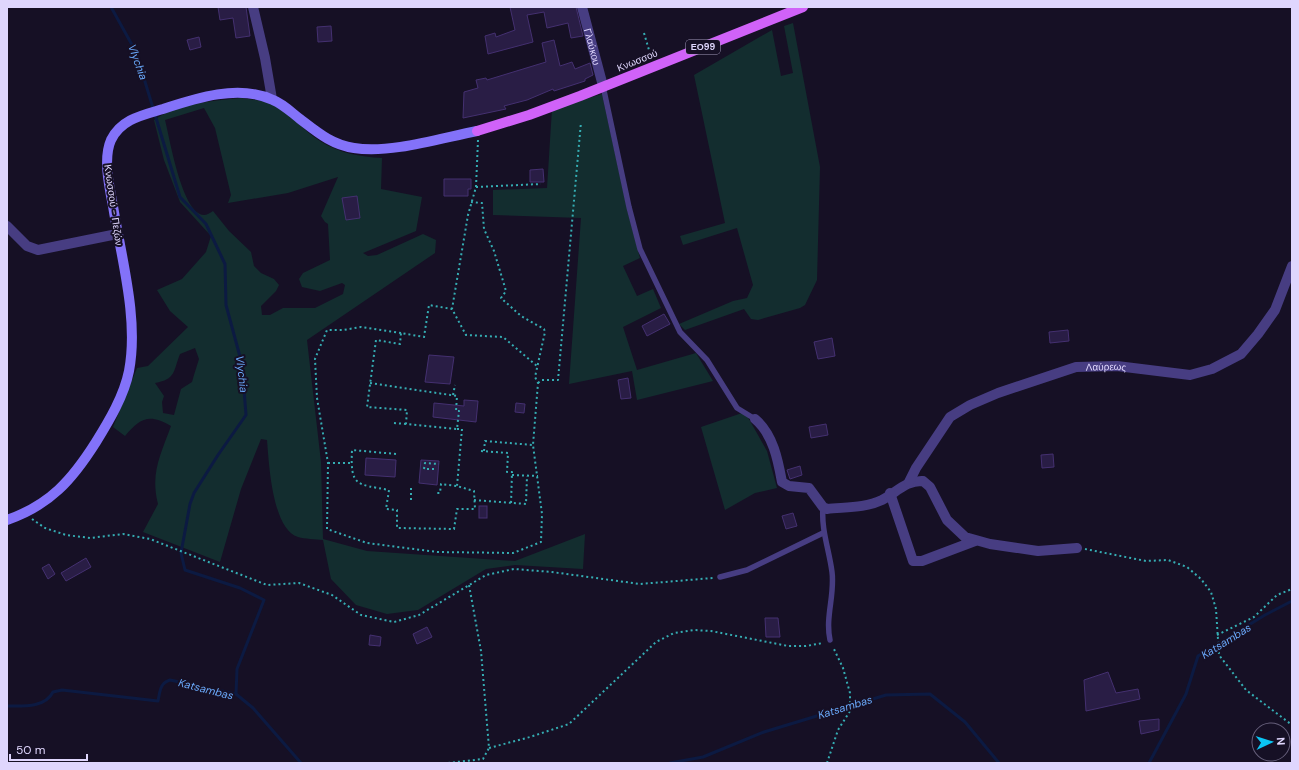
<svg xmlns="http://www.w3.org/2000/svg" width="1299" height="770" viewBox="0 0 1299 770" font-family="'DM Sans',sans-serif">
<rect width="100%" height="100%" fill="#161025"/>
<g fill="#132d2f" fill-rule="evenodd">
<polygon points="793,23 820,167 817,280 805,305 800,308 758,320 751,319 744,309 685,330 679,324 733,301 747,298 753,285 737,228 683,245 680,236 725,223 694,75 772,30 781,76 793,73 784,26"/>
<polygon points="602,94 628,213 640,258 623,266 637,296 653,289 661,308 623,327 637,370 696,353 713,381 637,400 632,371 569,384 581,218 493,215 493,190 547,188 552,109"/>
<path d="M241,98C253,100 267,100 277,106C293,116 305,132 320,141C339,153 360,157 382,158L381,189L422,197L416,231L363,253L368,256L377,255L423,234L436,240L435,253L307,340L321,462L323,539L367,551L515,561L585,534L583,569L515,565L486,569L418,610L387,614L356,605L331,579L323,540C315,539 305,539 298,537C272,529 269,463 267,440L261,439L241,489L220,562L143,532L158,504C150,473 161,454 171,426C149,413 140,418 125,436L113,427L137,368L148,366L188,327L170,311L157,290L182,279L206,252L211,236L180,202L164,160L154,120C178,103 213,101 241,98ZM204,108L215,128L231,195L228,203L288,193L338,177L321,216L325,222L328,224L330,260L303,273L299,279L302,287L320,291L342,283L345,285L343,294L315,308H283L270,315H262L261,306L276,291L279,285L274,279L261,273L254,266L251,252L229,231L213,211C210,213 207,215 204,215C182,214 170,139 165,120ZM195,348L199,359L194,375L192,382L181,389L174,415L163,413L162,402L164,396L155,383C176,379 173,372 180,354Z"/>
<polygon points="745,412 767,451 777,488 755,493 725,510 701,427"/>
</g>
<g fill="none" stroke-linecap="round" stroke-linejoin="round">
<g stroke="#0c1a42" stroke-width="3">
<polyline points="111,7 136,52 180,197 206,224 225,264 226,305 242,364 246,415 218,455 194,493 190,504 181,553 185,570 240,588 264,600 237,669 236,694"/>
<path d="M7,706C23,706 45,708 53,692L62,690L158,701C160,691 160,683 170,680L236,694L253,708L301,763"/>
<polyline points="670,763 703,757 764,732 886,695 930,694 965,722 999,763"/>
<polyline points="1149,763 1186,694 1198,656 1265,615 1292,601"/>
</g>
</g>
<g fill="#291d45" stroke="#443070">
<polygon points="218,7 246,7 250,36 236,38 233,18 220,20"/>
<polygon points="510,7 576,7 583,36 571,38 568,23 547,28 544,12 527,15 533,42 488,54 485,36 495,33 496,37 515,30"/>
<polygon points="331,26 332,41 318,42 317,27"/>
<polygon points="199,37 201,47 190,50 187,40"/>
<polygon points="554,40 560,66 572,62 575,69 590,63 593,75 585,79 585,81 554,91 553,89 527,100 504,106 506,109 463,118 464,92 478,88 476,80 486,78 487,80 546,62 542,43"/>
<polygon points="543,169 544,182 530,182 530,170"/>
<polygon points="444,179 471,179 471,189 468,189 468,196 444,196"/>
<polygon points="357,196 360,218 346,220 342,198"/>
<polygon points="664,314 670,324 647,336 642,326"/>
<polygon points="1068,330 1069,341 1050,343 1049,332"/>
<polygon points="832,338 835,356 818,359 814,342"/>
<polygon points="429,355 454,357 450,384 425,382"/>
<polygon points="628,378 631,398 621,399 618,380"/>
<polygon points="464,400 478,401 476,422 433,417 434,403 464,406"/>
<polygon points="516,403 525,404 524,413 515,412"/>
<polygon points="826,424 828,435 811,438 809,427"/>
<polygon points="1053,454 1054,467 1042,468 1041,455"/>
<polygon points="366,458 396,460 395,477 365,475"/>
<polygon points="421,460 439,461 437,485 419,483"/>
<polygon points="800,466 802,475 790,479 787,470"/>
<rect x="479" y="506" width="8" height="12"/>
<polygon points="793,513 797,526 786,529 782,516"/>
<polygon points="86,558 91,567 66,581 61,573"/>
<polygon points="49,564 55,574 48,579 42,568"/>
<polygon points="765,618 778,618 780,637 766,637"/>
<polygon points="427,627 432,637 417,644 413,634"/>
<polygon points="370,635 381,637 380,646 369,645"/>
<polygon points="1108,672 1116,693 1138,689 1140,699 1086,711 1084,680"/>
<polygon points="1159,719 1159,730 1141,734 1139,721"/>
</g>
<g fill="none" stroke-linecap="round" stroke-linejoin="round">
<g stroke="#35adb3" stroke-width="2" stroke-dasharray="2 3" stroke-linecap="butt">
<polyline points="644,33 651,57"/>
<polyline points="478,140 476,187 468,215 452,309 466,335 503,337 537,366"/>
<polyline points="476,187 541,184"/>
<polyline points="401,333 361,327 343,330 327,330 315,359 317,398 328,463 327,529 367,543 437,552 513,553 541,542 542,514 533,445 538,383 535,377 545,332 544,329 521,316 501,298 506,291 494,251 484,229 482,203 471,202"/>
<polyline points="370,383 457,396 456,411 459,411 457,429 406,424 407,410 367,407 376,340 400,344 401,333 424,337 429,305 452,309"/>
<polyline points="538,383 542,380 558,380 581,122"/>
<polyline points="453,395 455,385"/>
<polyline points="394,423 406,424"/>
<polyline points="457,429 462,429 457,486"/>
<polyline points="481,451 508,453 507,472 512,472 511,504"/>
<polyline points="484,451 485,441 533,445"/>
<path d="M396,454L352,450C350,487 357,484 389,490L386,509L397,510V528L454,529L457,509H475L474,491L457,486L441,484L440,493H435"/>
<polyline points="328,463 351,463"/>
<polyline points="434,469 424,469 425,463 439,464"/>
<polyline points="512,475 538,476"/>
<polyline points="411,500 411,485"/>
<polyline points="474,500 526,504 527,476"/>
<polyline points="32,519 45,528 66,535 90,538 123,534 150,539 267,585 299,583 332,595 361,615 394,622 419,615 486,575 514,569 552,572 640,584 713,578"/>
<polyline points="1085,549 1146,561 1168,560 1187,567 1201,579 1211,592 1216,609 1219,655 1246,690 1292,725"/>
<polyline points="1217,635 1254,617 1277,595 1292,589"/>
<polyline points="489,748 530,737 569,724 656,642 674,633 694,630 711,631 788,646 806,646 823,643"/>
<polyline points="448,763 483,759 489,748 481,651 469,585"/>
<polyline points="827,763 838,730 850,711 850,693 843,668 833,647"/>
</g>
<g stroke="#473d82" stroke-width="5.5">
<polyline points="603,86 629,207 640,249 680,332 707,360 737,408 755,419"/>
<path d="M823,507C821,530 829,549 832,572C835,595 825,617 830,640"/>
<polyline points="720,577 747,570 823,533"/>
</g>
<g stroke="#473d82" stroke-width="10">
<polyline points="253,7 265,58 272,99"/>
<path id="s1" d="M582,7L603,86"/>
<polyline points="7,226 27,246 38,250 117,234"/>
<path d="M755,419C773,434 778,460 782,482L789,486L809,488L823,507L827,509C846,507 865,508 882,500C896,493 906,480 923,481L930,487L947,520L965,537L990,544L1038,551L1077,548"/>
<path id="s2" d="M909,482L916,468L950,417L970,405L998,393L1076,367L1117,366L1190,375L1212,369L1241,354L1258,334L1275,310L1292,266"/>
<polyline points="890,493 913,561 922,561 975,541"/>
</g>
<path stroke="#8372f9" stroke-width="10" d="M7,520C50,505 72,480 96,442C109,421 124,396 129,371C139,319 121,257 113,206C109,186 103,158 111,140C121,119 143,115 163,109C196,98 239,84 273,100C283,104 291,112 300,119C317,132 332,145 354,148C390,154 441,138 477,131"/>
<polyline stroke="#d062f8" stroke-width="10" points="477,131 529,115 580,96 803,7"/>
</g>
<g text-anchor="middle" stroke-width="4" stroke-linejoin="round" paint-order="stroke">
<rect fill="#161025" stroke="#a39bbc" stroke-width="1" x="686" y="40" width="34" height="14" rx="3"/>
<g font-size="9" font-weight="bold" fill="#dfd6fd">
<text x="703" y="50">ΕΟ99</text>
</g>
<g font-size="10" fill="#dfd6fd" stroke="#161025">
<text dy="4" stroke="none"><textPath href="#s1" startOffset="41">Γλαύκου</textPath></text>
<text transform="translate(637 60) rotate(-22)" y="4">Κνωσσού</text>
<text transform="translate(114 205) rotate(82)" y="4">Κνωσσού - Πεζών</text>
<text dy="4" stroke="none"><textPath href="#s2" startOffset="243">Λαύρεως</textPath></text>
</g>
<g font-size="11" font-style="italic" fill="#69a7f8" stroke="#161025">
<text transform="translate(138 62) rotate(70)" y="4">Vlychia</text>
<text transform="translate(242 374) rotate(83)" y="4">Vlychia</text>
<text transform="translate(1226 641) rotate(-32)" y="4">Katsambas</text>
<text transform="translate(206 689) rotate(14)" y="4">Katsambas</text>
<text transform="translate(845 707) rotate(-17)" y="4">Katsambas</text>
</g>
</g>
<rect width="1299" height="770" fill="none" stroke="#dfd6fd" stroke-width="16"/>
<g transform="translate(1271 742) rotate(86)"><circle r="19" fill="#161025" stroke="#665f7b"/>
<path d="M0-3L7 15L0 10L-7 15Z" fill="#0bc5f4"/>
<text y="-6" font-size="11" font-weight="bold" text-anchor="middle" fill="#dfd6fd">N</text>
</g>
<path d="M10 754v6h77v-6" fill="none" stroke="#dfd6fd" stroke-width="2"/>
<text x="16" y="754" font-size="12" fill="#dfd6fd" stroke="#161025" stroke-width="3" paint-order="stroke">50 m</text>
</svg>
